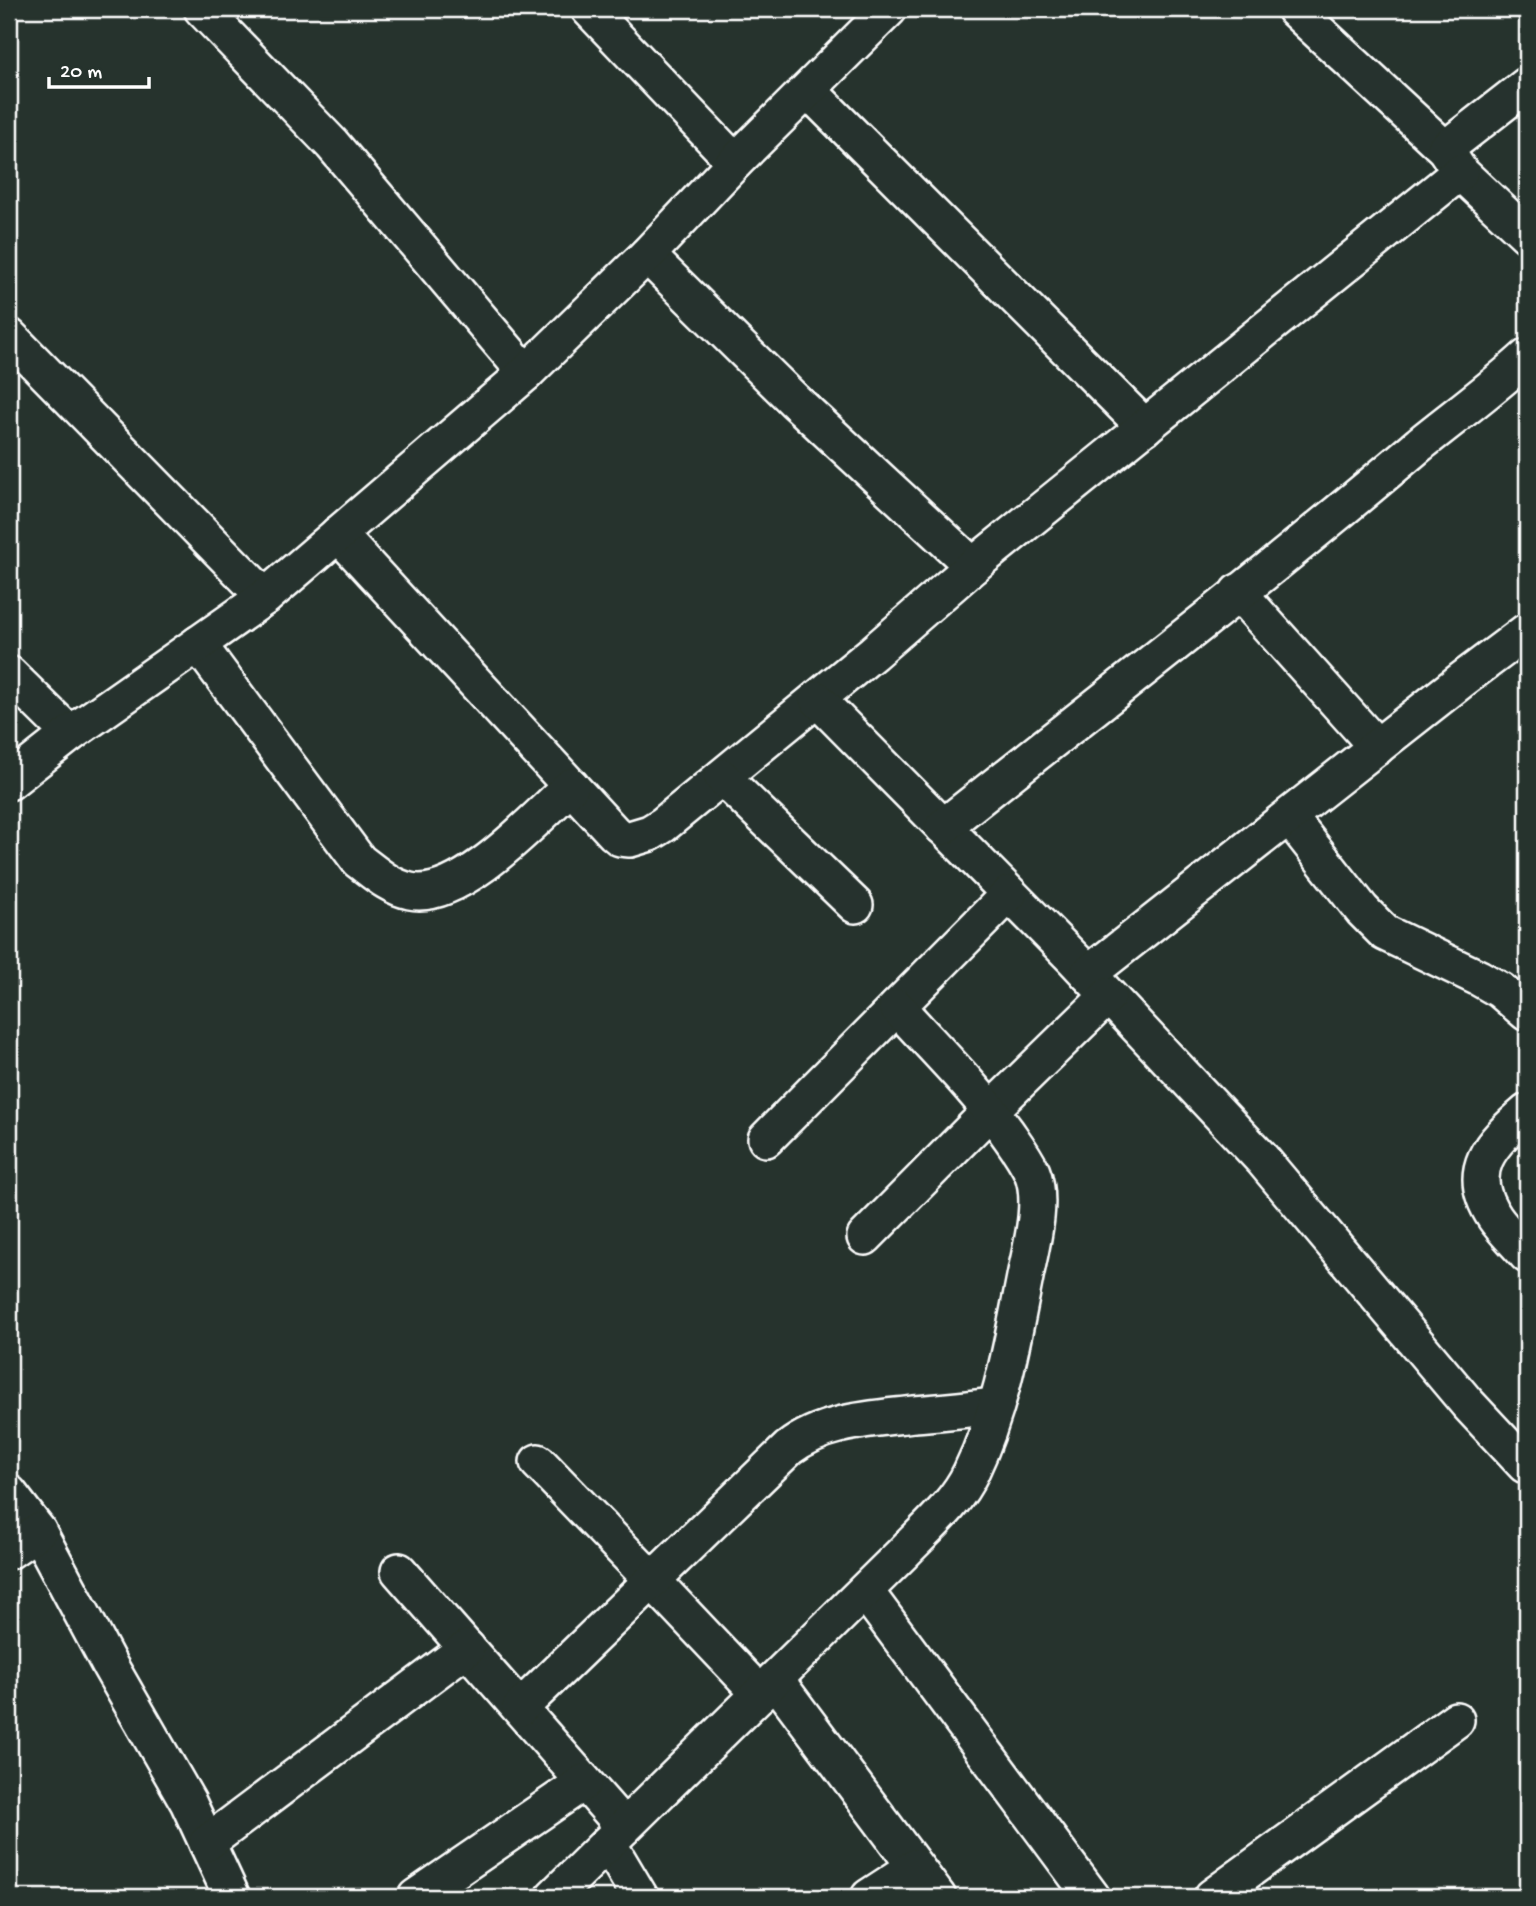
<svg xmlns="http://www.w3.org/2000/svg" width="1536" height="1906" viewBox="0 0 1536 1906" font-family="'Gochi Hand',sans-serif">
<rect width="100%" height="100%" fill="#26332d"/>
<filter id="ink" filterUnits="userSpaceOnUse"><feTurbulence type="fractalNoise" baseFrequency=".0143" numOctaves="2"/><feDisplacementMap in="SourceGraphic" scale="14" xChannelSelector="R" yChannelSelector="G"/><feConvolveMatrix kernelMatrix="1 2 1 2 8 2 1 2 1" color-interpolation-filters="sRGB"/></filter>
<g filter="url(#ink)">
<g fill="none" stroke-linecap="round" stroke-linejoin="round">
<g stroke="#fff" stroke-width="40">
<g id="minor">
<polyline points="202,9 332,144 526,373"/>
<polyline points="589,9 735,162"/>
<polyline points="1294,9 1445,149 1460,172 1527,235"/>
<polyline points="808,90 1145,427"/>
<polyline points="1445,149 1527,85"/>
<polyline points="647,255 794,400 973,566"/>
<polyline points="9,336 265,597"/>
<polyline points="338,534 614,833 620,838 630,839 650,833 663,825 873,653 980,560 1460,172"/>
<polyline points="1238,592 1377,747"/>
<path d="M198,644L359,861C375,873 390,887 410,891C460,902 536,818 571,786"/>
<polyline points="9,674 70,734"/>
<polyline points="817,699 1075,960 1262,1159 1467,1403 1525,1465"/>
<polyline points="722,777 855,905"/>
<polyline points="9,782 70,734 265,597 526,373 647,255 735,162 889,9"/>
<polyline points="1289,817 1362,910 1385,933 1479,978 1500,990 1527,1013"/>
<path d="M943,827C1103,700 1265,576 1420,444C1456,415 1493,388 1527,357"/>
<polyline points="1088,974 1463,679 1527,631"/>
<path d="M1527,1112C1491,1143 1463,1170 1495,1218C1504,1231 1517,1243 1527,1255"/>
<polyline points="766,1139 1009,894"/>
<polyline points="865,1237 991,1110 1108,996"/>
<polyline points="538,1462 652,1580 760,1694"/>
<polyline points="9,1493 38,1531 110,1666 188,1802 232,1897"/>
<polyline points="9,1551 38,1531"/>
<polyline points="399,1571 624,1827"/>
<polyline points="865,1591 1092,1897"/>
<polyline points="775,1679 938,1897"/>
<path d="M520,1708L789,1448C824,1421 871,1419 914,1414C941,1412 968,1409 995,1406"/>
<polyline points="207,1843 467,1648"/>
<polyline points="608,1843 640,1897"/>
<polyline points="416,1897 584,1782"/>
<path d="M553,1897L903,1553C928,1527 956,1504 971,1472C1001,1410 1012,1343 1025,1277C1031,1247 1044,1201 1032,1172C1025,1157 1015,1144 1006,1131C974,1087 934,1048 897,1007"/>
<polyline points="869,1897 915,1867"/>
<polyline points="1212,1897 1456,1720"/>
</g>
</g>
<use href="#minor" stroke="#26332d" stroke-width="35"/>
</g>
</g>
<rect width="1536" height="1906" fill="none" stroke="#26332d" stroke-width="35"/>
<rect x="18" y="18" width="1501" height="1871" fill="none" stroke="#fff" stroke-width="2.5" filter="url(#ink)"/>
<path d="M49 77v10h100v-10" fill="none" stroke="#ffffff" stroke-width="3.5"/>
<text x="60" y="77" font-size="21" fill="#ffffff" stroke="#26332d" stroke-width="5" paint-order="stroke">20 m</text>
</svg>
